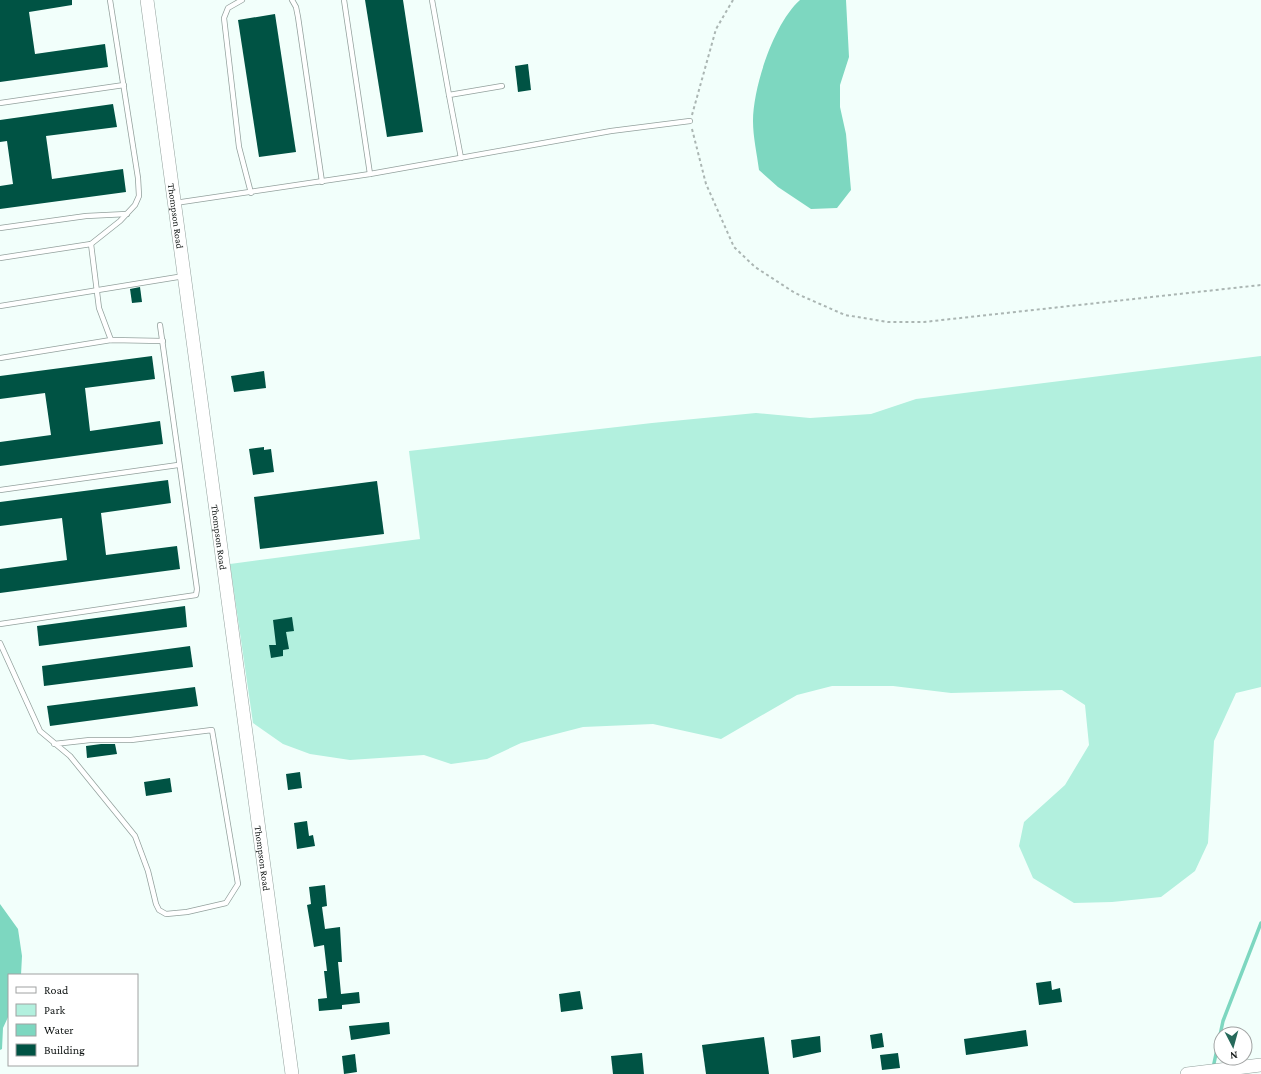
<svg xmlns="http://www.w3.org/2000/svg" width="1261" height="1074" viewBox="0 0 1261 1074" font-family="'Crimson Pro',serif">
<rect width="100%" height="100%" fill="#f2fffb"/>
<polygon fill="#b2f0de" points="1261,356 1261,687 1236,693 1214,741 1208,843 1195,871 1161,897 1112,902 1074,903 1033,878 1019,846 1024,822 1065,785 1089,745 1085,705 1062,690 951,693 893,686 832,686 797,695 721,739 653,724 583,727 521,743 487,759 451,764 424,755 350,760 310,754 283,744 253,723 230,564 420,539 409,451 652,423 756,413 810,418 871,414 916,399"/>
<g fill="#7dd7c0">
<path d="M800,0H846L849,57L840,85V107L846,134L851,190L837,208L811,209L778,187L759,170C757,154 753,137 753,121C753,87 774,23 800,0Z"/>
<polygon points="0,904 18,929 22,956 21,975 9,975 9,1015 3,1028 2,1049 0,1050"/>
</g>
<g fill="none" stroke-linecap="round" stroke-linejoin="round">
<polyline stroke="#7dd7c0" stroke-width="3.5" points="1213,1068 1223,1021 1261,923"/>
</g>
<g fill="#005344">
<polygon points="0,0 72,0 72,5 29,12 35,54 105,44 108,67 0,82"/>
<polygon points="365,0 403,0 423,132 387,137"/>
<polygon points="275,14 296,152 259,157 238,20"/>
<polygon points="528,64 531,90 518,92 515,66"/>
<polygon points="113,104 117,127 46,136 52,179 123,169 126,192 0,209 0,186 13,184 7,141 0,142 0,120"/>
<polygon points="140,287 142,302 132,303 130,289"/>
<polygon points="152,356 155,379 85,388 90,431 160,421 163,444 0,466 0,442 51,435 45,393 0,399 0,376"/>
<polygon points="264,371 266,388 234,392 231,376"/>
<polygon points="264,447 264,450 271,449 274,472 253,475 249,449"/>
<polygon points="168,480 171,503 101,513 106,555 177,546 180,569 0,593 0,569 67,560 62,518 0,526 0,502"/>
<polygon points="377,481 384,534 260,549 254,497"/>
<polygon points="185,606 187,627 39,646 37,626"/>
<polygon points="292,617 294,631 286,632 289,649 283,650 283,656 271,658 269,645 276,645 273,620"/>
<polygon points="190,646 193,667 44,686 42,666"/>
<polygon points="195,687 198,706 50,726 47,706"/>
<polygon points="101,744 115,744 117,754 87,758 86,746"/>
<polygon points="300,772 302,788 288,790 286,774"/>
<polygon points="170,778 172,792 146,796 144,782"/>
<polygon points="307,821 309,836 313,835 315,846 297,849 294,823"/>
<polygon points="325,885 327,906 322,907 325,929 340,927 342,962 338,962 341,994 359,992 360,1003 342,1005 342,1009 319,1011 318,999 327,998 324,971 327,971 324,945 314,947 307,905 311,904 309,887"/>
<polygon points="1051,981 1052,990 1060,988 1062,1002 1039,1005 1036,983"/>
<polygon points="580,991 583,1009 561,1012 559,994"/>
<polygon points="389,1022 390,1034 351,1040 349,1026"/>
<polygon points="1026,1030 1028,1046 966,1055 964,1039"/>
<polygon points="882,1033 884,1047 872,1049 870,1035"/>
<polygon points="820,1036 821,1052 793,1058 791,1040"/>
<polygon points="764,1037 769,1074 706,1074 702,1045"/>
<polygon points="642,1053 644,1074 613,1074 611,1056"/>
<polygon points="898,1053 900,1068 882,1070 880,1055"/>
<polygon points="355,1054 357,1072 344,1074 342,1056"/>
</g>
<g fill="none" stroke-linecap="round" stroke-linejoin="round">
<g stroke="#93a19d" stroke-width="6">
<g id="lane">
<polyline points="242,0 228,8 224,18 239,147 251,193"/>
<polyline points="292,0 296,7 298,17 322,182"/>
<polyline points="344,0 370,174"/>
<polyline points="432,0 449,95"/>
<polyline points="0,103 124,85"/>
<polyline points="461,158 449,95 502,86"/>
<polyline points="175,203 370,174 611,131 690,121"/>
<polyline points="0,228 86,216 127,214"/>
<polyline points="91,244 99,308 111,340"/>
<polyline points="0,258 91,244 120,221 135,205 139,196 138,178 110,0"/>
<polyline points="0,306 184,276"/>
<polyline points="0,358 111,340 163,341"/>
<polyline points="0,490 178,465"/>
<polyline points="0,624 196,595 197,589 160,325"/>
<polyline points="0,643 40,731 70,756 135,836 148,871 156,904 159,910 166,914 187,912 226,903 238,884 212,730 131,740 90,740 54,744"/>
</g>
</g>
<g stroke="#93a19d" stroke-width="14">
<g id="secondary">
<path id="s1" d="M147,0L292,1074"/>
<polyline points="1187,1074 1261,1065"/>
</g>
</g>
<g stroke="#abb6b3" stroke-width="2" stroke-dasharray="3 3" stroke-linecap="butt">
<polyline points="692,115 716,29 733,0"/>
<polyline points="692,129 706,184 734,247 755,267 795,293 845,315 888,322 924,322 1261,285"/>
</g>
<use href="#lane" stroke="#fff" stroke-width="4.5"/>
<use href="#secondary" stroke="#fff" stroke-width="13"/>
</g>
<g text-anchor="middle" stroke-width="4" stroke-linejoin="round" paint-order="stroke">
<g font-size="10" fill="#121716" stroke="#fff">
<text dy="4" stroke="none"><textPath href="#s1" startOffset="218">Thompson Road</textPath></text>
<text dy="4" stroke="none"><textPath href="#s1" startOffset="542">Thompson Road</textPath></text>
<text dy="4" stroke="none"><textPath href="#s1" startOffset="866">Thompson Road</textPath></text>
</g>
</g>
<rect x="8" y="974" width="130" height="92" fill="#ffffff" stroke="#a0a2a2"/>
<rect x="16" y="987" width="20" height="6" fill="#ffffff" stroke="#a0a2a2"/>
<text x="44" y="994" font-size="12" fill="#121716">Road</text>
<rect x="16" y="1004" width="20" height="12" fill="#b2f0de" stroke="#a0a2a2"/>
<text x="44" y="1014" font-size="12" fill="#121716">Park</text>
<rect x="16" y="1024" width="20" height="12" fill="#7dd7c0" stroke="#a0a2a2"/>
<text x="44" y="1034" font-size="12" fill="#121716">Water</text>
<rect x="16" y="1044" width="20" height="12" fill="#005344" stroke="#a0a2a2"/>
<text x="44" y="1054" font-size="12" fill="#121716">Building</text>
<g transform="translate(1233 1046) rotate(174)"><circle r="19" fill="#ffffff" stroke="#a0a2a2"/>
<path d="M0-3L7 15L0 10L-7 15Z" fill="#26695a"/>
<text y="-6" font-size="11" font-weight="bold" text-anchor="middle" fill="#121716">N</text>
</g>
</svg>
